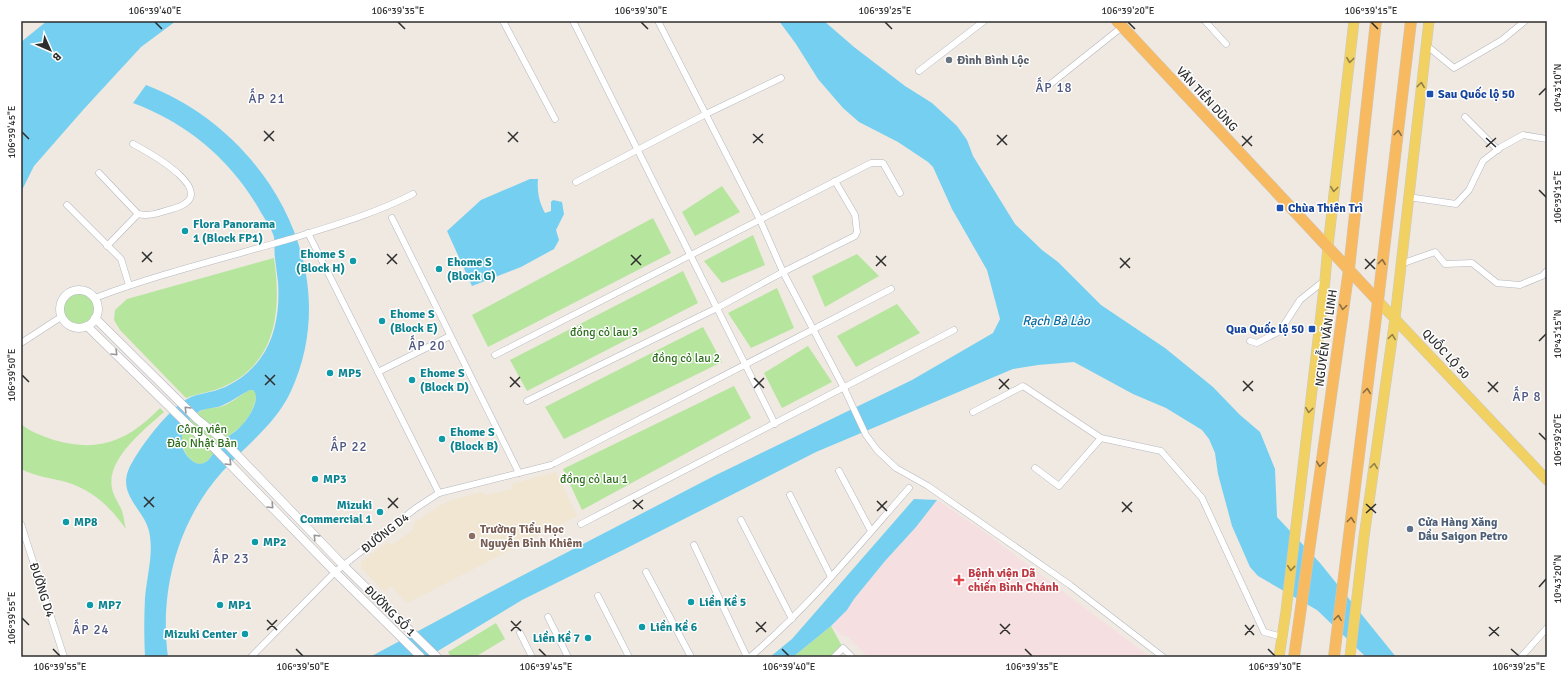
<svg xmlns="http://www.w3.org/2000/svg" width="1568" height="678" viewBox="0 0 1568 678" font-family="Signika,sans-serif">
<rect width="100%" height="100%" fill="#efe9e1"/>
<polygon fill="#f0e6d1" points="556,472 577,516 407,603 391,586 385,592 361,568 361,562 388,542 392,545 413,530 414,523 443,504 455,499 481,492 487,495 512,489 512,484"/>
<polygon fill="#f5dfe0" points="937,500 979,528 1150,657 868,657 847,636 843,636 831,626 847,610 854,599 885,561 916,527"/>
<g fill="#b6e59e">
<polygon points="722,186 740,212 695,236 682,212"/>
<polygon points="653,218 671,253 488,347 472,315"/>
<polygon points="753,235 765,265 722,283 704,261"/>
<polygon points="857,254 879,276 825,307 812,276"/>
<path d="M274,258C281,308 278,360 227,385C214,392 199,393 186,398L120,330L114,320L115,310L127,299Z"/>
<polygon points="683,271 698,303 527,391 510,360"/>
<polygon points="777,288 794,328 751,348 728,313"/>
<circle cx="79" cy="309" r="15"/>
<polygon points="897,304 920,333 856,367 837,336"/>
<polygon points="703,327 722,362 564,439 545,407"/>
<polygon points="808,346 832,382 782,408 764,373"/>
<polygon points="734,386 751,418 582,510 563,469"/>
<path d="M250,390H253L256,393C257,404 248,420 239,428C233,433 226,437 220,443C214,450 210,464 199,464C193,463 186,456 184,450C175,434 190,415 205,409C210,407 215,408 220,407C231,404 240,395 250,390Z"/>
<path d="M160,408L164,412C145,429 106,459 112,488C113,496 119,503 122,511C124,517 124,523 126,529C110,507 93,490 66,482C50,478 35,476 21,469V424C30,432 43,436 54,440C98,453 128,441 160,408Z"/>
<polygon points="496,623 505,639 475,657 451,657 448,652"/>
<polygon points="831,626 843,648 834,657 793,657"/>
</g>
<g fill="#75cff0" fill-rule="evenodd">
<polygon points="47,21 176,21 141,47 83,110 34,166 21,192 21,42"/>
<polygon points="779,21 824,21 854,47 905,86 932,103 957,126 967,140 973,156 1015,224 1042,250 1058,262 1101,305 1165,348 1213,387 1240,415 1260,432 1275,469 1277,517 1320,563 1396,657 1366,657 1317,610 1258,576 1250,567 1232,526 1218,474 1215,453 1209,439 1202,430 1166,408 1133,394 1074,362 1038,365 1013,369 816,452 625,549 522,600 428,657 370,657 487,594 714,476 912,380 993,333 1000,319 987,270 952,209 933,167 928,162 898,142 859,122 843,108 818,79 796,44"/>
<path d="M146,85C265,130 347,269 291,391C276,424 246,445 222,472C178,521 159,591 168,657H145C144,637 144,618 145,598C147,575 154,553 149,531C144,510 119,496 128,471C136,451 171,405 191,397C198,394 207,393 214,391C232,386 249,374 260,359C276,338 280,308 278,282C277,274 276,266 275,258C274,251 275,243 274,237C271,227 264,218 259,209C230,159 187,123 133,103ZM250,390H253C262,398 248,420 240,427C235,433 227,436 221,442C215,448 212,459 204,463C199,465 194,463 190,459C174,444 183,421 200,411C208,407 216,409 223,405C233,401 241,394 250,390Z"/>
<path d="M530,179H538C537,192 539,202 545,213L551,211V202L553,200L562,202L564,214L556,230L559,240L554,249L521,267L472,286L447,231L481,200Z"/>
<polygon points="914,499 937,500 916,527 885,561 854,599 847,610 831,626 793,657 770,657 792,639"/>
</g>
<g fill="none" stroke-linecap="round" stroke-linejoin="round">
<g stroke="#b4b7c1" stroke-width="7">
<g id="minor">
<polyline points="503,21 555,119"/>
<polyline points="573,21 775,424"/>
<polyline points="658,21 760,220 783,272 844,388 866,435 877,450 896,468 928,486 1070,585 1163,657"/>
<polyline points="1205,21 1226,44"/>
<polyline points="1426,45 1454,68 1502,40 1525,21"/>
<polyline points="919,71 984,21"/>
<polyline points="1048,86 1122,27"/>
<polyline points="1465,117 1498,150"/>
<polyline points="99,173 138,214"/>
<polyline points="576,182 706,114 781,78"/>
<polyline points="1408,197 1456,204 1469,190 1483,161 1501,147 1523,135 1547,139"/>
<polyline points="67,205 121,259 129,285"/>
<polyline points="392,218 519,473"/>
<polyline points="308,233 439,493"/>
<path d="M107,246L138,214C150,217 160,212 172,209C226,195 150,153 133,144"/>
<polyline points="1401,264 1435,252 1445,264 1472,263 1497,283 1520,285 1542,276 1547,271"/>
<path d="M95,298C158,274 225,258 290,239C332,226 374,214 413,194"/>
<polyline points="1250,341 1257,343 1280,331 1300,300 1325,280"/>
<polyline points="21,343 61,317"/>
<polyline points="495,355 871,163 883,163 900,193"/>
<polyline points="378,372 450,336"/>
<polyline points="527,401 717,308 783,272 855,236 857,232 855,215 835,181"/>
<polyline points="973,412 1023,386 1101,438 1161,451 1202,498 1264,632 1282,637"/>
<polyline points="555,463 891,289"/>
<polyline points="1035,468 1059,486 1101,438"/>
<polyline points="839,471 871,531"/>
<polyline points="790,495 831,577"/>
<polyline points="741,520 792,619"/>
<polyline points="21,524 64,657"/>
<polyline points="581,524 954,330"/>
<polyline points="694,545 747,657"/>
<polyline points="646,572 691,657"/>
<polyline points="598,596 629,657"/>
<polyline points="548,617 568,657"/>
<polyline points="520,633 532,657"/>
<polyline points="251,657 335,572 416,508 439,493 551,465"/>
<path d="M750,657C809,607 858,546 909,488"/>
<polyline points="834,657 843,648 852,657"/>
<polyline points="1521,657 1547,628"/>
</g>
</g>
<g stroke="#b4b7c1" stroke-width="9">
<g id="tertiary">
<circle cx="79" cy="309" r="19"/>
<polyline points="95,318 197,419 222,439 343,565 437,657"/>
<polyline points="87,326 189,426 214,448 335,572 421,657"/>
</g>
</g>
<g stroke="#c9c9c9" stroke-width="11">
<g id="primary">
<polyline points="1378,301 1547,480"/>
<polyline points="1279,657 1286,611 1325,280 1328,246 1354,21"/>
<polyline points="1350,657 1364,537 1395,318 1429,21"/>
</g>
</g>
<g stroke="#c9c9c9" stroke-width="12">
<g id="trunk">
<polyline points="1117,21 1378,301"/>
<polyline points="1294,657 1349,269 1376,21"/>
<polyline points="1334,657 1378,301 1411,21"/>
</g>
</g>
<use href="#minor" stroke="#fff" stroke-width="6"/>
<use href="#tertiary" stroke="#fff" stroke-width="8"/>
<use href="#primary" stroke="#f2d163" stroke-width="10"/>
<use href="#trunk" stroke="#f8ba60" stroke-width="11"/>
</g>
<defs><path id="oneway-chevron" d="M-2-3.5L2.5 0L-2 3.5" fill="none" stroke-width="1.6" stroke-linecap="round" stroke-linejoin="round"/></defs>
<g stroke="#908048">
<use href="#oneway-chevron" transform="translate(1350 60) rotate(97)"/>
<use href="#oneway-chevron" transform="translate(1421 85) rotate(-83)"/>
<use href="#oneway-chevron" transform="translate(1334 189) rotate(97)"/>
<use href="#oneway-chevron" transform="translate(1392 337) rotate(-82)"/>
<use href="#oneway-chevron" transform="translate(1309 410) rotate(97)"/>
<use href="#oneway-chevron" transform="translate(1374 466) rotate(-82)"/>
<use href="#oneway-chevron" transform="translate(1291 568) rotate(96)"/>
</g>
<g stroke="#896d44">
<use href="#oneway-chevron" transform="translate(1398 133) rotate(-83)"/>
<use href="#oneway-chevron" transform="translate(1382 262) rotate(-83)"/>
<use href="#oneway-chevron" transform="translate(1343 307) rotate(98)"/>
<use href="#oneway-chevron" transform="translate(1367 391) rotate(-83)"/>
<use href="#oneway-chevron" transform="translate(1320 464) rotate(98)"/>
<use href="#oneway-chevron" transform="translate(1351 520) rotate(-83)"/>
<use href="#oneway-chevron" transform="translate(1338 618) rotate(-83)"/>
</g>
<g stroke="#969696">
<use href="#oneway-chevron" transform="translate(115 353) rotate(45)"/>
<use href="#oneway-chevron" transform="translate(187 409) rotate(-135)"/>
<use href="#oneway-chevron" transform="translate(229 463) rotate(45)"/>
<use href="#oneway-chevron" transform="translate(271 506) rotate(46)"/>
<use href="#oneway-chevron" transform="translate(316 537) rotate(-134)"/>
</g>
<path fill="none" stroke="#2e2e2e" stroke-width="1.5" d="M155,22L162,29M398,22L405,29M641,22L648,29M885,22L892,29M1128,22L1135,29M1371,22L1378,29M1539,95L1546,88M264,131L274,141M22,132L29,139M508,132L518,142M753,134L763,143M997,135L1007,145M1242,136L1252,146M1486,138L1496,147M264,141L274,131M508,142L518,132M753,143L763,134M997,145L1007,135M1242,146L1252,136M1486,147L1496,138M1539,190L1546,197M142,252L152,262M387,254L397,264M631,255L641,265M876,256L886,266M1120,258L1130,268M1365,259L1375,269M142,262L152,252M387,264L397,254M631,265L641,255M876,266L886,256M1120,268L1130,258M1365,269L1375,259M1539,341L1546,334M22,375L29,382M265,375L275,385M510,377L520,387M754,378L764,388M999,379L1009,389M1243,381L1253,391M1488,382L1498,392M265,385L275,375M510,387L520,377M754,388L764,378M999,389L1009,379M1243,391L1253,381M1488,392L1498,382M1539,433L1546,440M144,497L154,507M388,498L398,508M633,500L643,509M877,501L887,511M1122,502L1132,512M1366,504L1376,513M144,507L154,497M388,508L398,498M633,509L643,500M877,511L887,501M1122,512L1132,502M1366,513L1376,504M1539,587L1546,579M22,618L29,625M267,620L277,630M511,621L521,631M756,622L766,632M1000,624L1010,634M1245,625L1254,635M1489,627L1499,636M267,630L277,620M511,631L521,621M756,632L766,622M1000,634L1010,624M1245,635L1254,625M1489,636L1499,627M53,649L60,656M296,649L303,656M539,649L546,656M782,649L789,656M1025,649L1032,656M1268,649L1275,656M1511,649L1519,656"/>
<circle fill="#6b7280" stroke="#fff" stroke-width="1.5" cx="949" cy="60" r="4"/>
<g fill="#1a4fb4" stroke="#fff" stroke-width="1.5">
<rect x="1426" y="90" width="8" height="8" rx="2"/>
<rect x="1276" y="204" width="8" height="8" rx="2"/>
<rect x="1308" y="325" width="8" height="8" rx="2"/>
</g>
<g fill="#0f9aa8" stroke="#fff" stroke-width="1.5">
<circle cx="185" cy="231" r="4"/>
<circle cx="353" cy="261" r="4"/>
<circle cx="439" cy="269" r="4"/>
<circle cx="382" cy="321" r="4"/>
<circle cx="330" cy="373" r="4"/>
<circle cx="412" cy="380" r="4"/>
<circle cx="442" cy="439" r="4"/>
<circle cx="315" cy="479" r="4"/>
<circle cx="380" cy="512" r="4"/>
<circle cx="66" cy="522" r="4"/>
<circle cx="255" cy="542" r="4"/>
<circle cx="691" cy="602" r="4"/>
<circle cx="90" cy="605" r="4"/>
<circle cx="220" cy="605" r="4"/>
<circle cx="642" cy="627" r="4"/>
<circle cx="245" cy="634" r="4"/>
<circle cx="588" cy="638" r="4"/>
</g>
<circle fill="#5c6f8a" stroke="#fff" stroke-width="1.5" cx="1410" cy="529" r="4"/>
<circle fill="#8d6e63" stroke="#fff" stroke-width="1.5" cx="472" cy="536" r="4"/>
<path fill="#e0444e" stroke="#fff" stroke-width="1.5" d="M957 574h4v4h4v4h-4v4h-4v-4h-4v-4h4z"/>
<g text-anchor="middle" stroke-width="3" stroke-linejoin="round" paint-order="stroke">
<g font-size="12" font-weight="bold" fill="#5b616d" stroke="#fff" text-anchor="start">
<text x="957" y="64">Đình Bình Lộc</text>
</g>
<g font-size="12" font-weight="bold" fill="#164399" stroke="#fff" text-anchor="start">
<text x="1438" y="98">Sau Quốc lộ 50</text>
<text x="1288" y="212">Chùa Thiên Trì</text>
<text x="1304" y="333" text-anchor="end">Qua Quốc lộ 50</text>
</g>
<g font-size="12" fill="#2e2e2e" stroke="#fff">
<text transform="translate(1207 99) rotate(47)" y="4">VĂN TIẾN DŨNG</text>
<text transform="translate(1326 338) rotate(-82)" y="4">NGUYỄN VĂN LINH</text>
<text transform="translate(1446 354) rotate(47)" y="4">QUỐC LỘ 50</text>
<text transform="translate(385 533) rotate(-38)" y="4">ĐƯỜNG D4</text>
<text transform="translate(42 590) rotate(72)" y="4">ĐƯỜNG D4</text>
<text transform="translate(390 611) rotate(45)" y="4">ĐƯỜNG SỐ 1</text>
</g>
<g font-size="12" font-weight="bold" fill="#0d838f" stroke="#fff" text-anchor="start">
<text x="193" y="228">Flora Panorama<tspan x="193" dy="14">1 (Block FP1)</tspan></text>
<text x="345" y="258" text-anchor="end">Ehome S<tspan x="345" dy="14">(Block H)</tspan></text>
<text x="447" y="266">Ehome S<tspan x="447" dy="14">(Block G)</tspan></text>
<text x="390" y="318">Ehome S<tspan x="390" dy="14">(Block E)</tspan></text>
<text x="338" y="377">MP5</text>
<text x="420" y="377">Ehome S<tspan x="420" dy="14">(Block D)</tspan></text>
<text x="450" y="436">Ehome S<tspan x="450" dy="14">(Block B)</tspan></text>
<text x="323" y="483">MP3</text>
<text x="372" y="509" text-anchor="end">Mizuki<tspan x="372" dy="14">Commercial 1</tspan></text>
<text x="74" y="526">MP8</text>
<text x="263" y="546">MP2</text>
<text x="699" y="606">Liền Kề 5</text>
<text x="98" y="609">MP7</text>
<text x="228" y="609">MP1</text>
<text x="650" y="631">Liền Kề 6</text>
<text x="237" y="638" text-anchor="end">Mizuki Center</text>
<text x="580" y="642" text-anchor="end">Liền Kề 7</text>
</g>
<g font-size="12" fill="#2c6e1b" stroke="#fff">
<text x="604" y="336">đồng cỏ lau 3</text>
<text x="686" y="362">đồng cỏ lau 2</text>
<text x="202" y="433">Công viên<tspan x="202" dy="14">Đảo Nhật Bản</tspan></text>
<text x="594" y="483">đồng cỏ lau 1</text>
</g>
<g font-size="12" font-weight="bold" fill="#4e5e75" stroke="#fff" text-anchor="start">
<text x="1418" y="526">Cửa Hàng Xăng<tspan x="1418" dy="14">Dầu Saigon Petro</tspan></text>
</g>
<g font-size="12" font-weight="bold" fill="#785e54" stroke="#fff" text-anchor="start">
<text x="480" y="533">Trường Tiểu Học<tspan x="480" dy="14">Nguyễn Bỉnh Khiêm</tspan></text>
</g>
<g font-size="12" font-weight="bold" fill="#be3a42" stroke="#fff" text-anchor="start">
<text x="968" y="577">Bệnh viện Dã<tspan x="968" dy="14">chiến Bình Chánh</tspan></text>
</g>
<g font-size="13" letter-spacing="1" fill="#4d5680" stroke="#fff">
<text x="1054" y="92">ẤP 18</text>
<text x="267" y="103">ẤP 21</text>
<text x="427" y="350">ẤP 20</text>
<text x="1527" y="401">ẤP 8</text>
<text x="349" y="451">ẤP 22</text>
<text x="231" y="563">ẤP 23</text>
<text x="91" y="634">ẤP 24</text>
</g>
<g font-size="13" font-style="italic" fill="#0d6fa3" stroke="#fff">
<text x="1056" y="325">Rạch Bà Lào</text>
</g>
</g>
<rect width="1568" height="678" fill="none" stroke="#ffffff" stroke-width="44"/>
<g transform="translate(50 50) rotate(135)" stroke="#ffffff" stroke-width="3" paint-order="stroke">
<path d="M0-3L7 15L0 10L-7 15Z" fill="#2e2e2e"/>
<text y="-6" font-size="11" font-weight="bold" text-anchor="middle" fill="#2e2e2e">B</text>
</g>
<rect x="22" y="22" width="1524" height="634" fill="none" stroke="#2e2e2e" stroke-width="1.5"/>
<g font-size="10" text-anchor="middle" fill="#2e2e2e">
<text x="155" y="14">106°39'40"E</text>
<text x="398" y="14">106°39'35"E</text>
<text x="641" y="14">106°39'30"E</text>
<text x="885" y="14">106°39'25"E</text>
<text x="1128" y="14">106°39'20"E</text>
<text x="1371" y="14">106°39'15"E</text>
<text transform="translate(1557 88) rotate(-90)" y="4">10°43'10"N</text>
<text transform="translate(11 132) rotate(-90)" y="4">106°39'45"E</text>
<text transform="translate(1557 197) rotate(-90)" y="4">106°39'15"E</text>
<text transform="translate(1557 334) rotate(-90)" y="4">10°43'15"N</text>
<text transform="translate(11 375) rotate(-90)" y="4">106°39'50"E</text>
<text transform="translate(1557 440) rotate(-90)" y="4">106°39'20"E</text>
<text transform="translate(1557 579) rotate(-90)" y="4">10°43'20"N</text>
<text transform="translate(11 618) rotate(-90)" y="4">106°39'55"E</text>
<text x="60" y="670">106°39'55"E</text>
<text x="303" y="670">106°39'50"E</text>
<text x="546" y="670">106°39'45"E</text>
<text x="789" y="670">106°39'40"E</text>
<text x="1032" y="670">106°39'35"E</text>
<text x="1275" y="670">106°39'30"E</text>
<text x="1519" y="670">106°39'25"E</text>
</g>
</svg>
